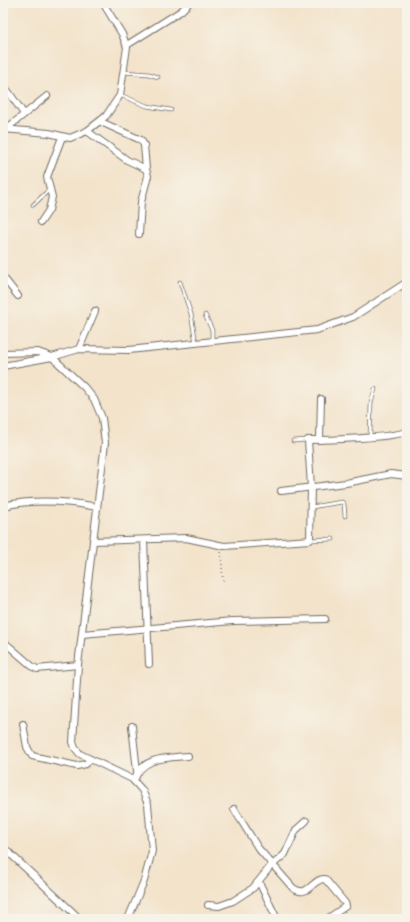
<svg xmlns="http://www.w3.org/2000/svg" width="410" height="922" viewBox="0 0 410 922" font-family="Mali,sans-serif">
<rect width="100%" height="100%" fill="#f7f3e8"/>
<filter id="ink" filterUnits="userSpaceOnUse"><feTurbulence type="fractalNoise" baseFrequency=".025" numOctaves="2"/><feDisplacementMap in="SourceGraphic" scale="8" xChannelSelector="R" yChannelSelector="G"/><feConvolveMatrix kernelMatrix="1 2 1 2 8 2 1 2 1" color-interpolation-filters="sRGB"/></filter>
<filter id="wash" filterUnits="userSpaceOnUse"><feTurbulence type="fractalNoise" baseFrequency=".012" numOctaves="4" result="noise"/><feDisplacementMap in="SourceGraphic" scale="16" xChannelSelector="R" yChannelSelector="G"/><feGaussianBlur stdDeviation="0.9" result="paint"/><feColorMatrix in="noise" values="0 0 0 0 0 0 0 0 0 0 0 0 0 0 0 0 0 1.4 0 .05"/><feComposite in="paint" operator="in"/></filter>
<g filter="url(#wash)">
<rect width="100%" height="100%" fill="#f3e3cb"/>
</g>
<g filter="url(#ink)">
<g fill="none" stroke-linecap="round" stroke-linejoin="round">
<g stroke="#716b63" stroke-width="4.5">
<g id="service">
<polyline points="124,72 149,74 158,77"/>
<polyline points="120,95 147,106 171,110"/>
<polyline points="33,205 49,190"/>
<polyline points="180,282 191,314 196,343"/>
<polyline points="205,315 212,330 212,341"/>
<polyline points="370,437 371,403 375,389"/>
<polyline points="293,441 307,440"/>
<polyline points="311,507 342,502 344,504 345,516"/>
<polyline points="310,540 333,539"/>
</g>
</g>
<g stroke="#716b63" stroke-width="8">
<g id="minor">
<polyline points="127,45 181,11 189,3"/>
<polyline points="3,84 24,114"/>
<polyline points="101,122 141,140 144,145 146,169 148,176 141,202 139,234"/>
<polyline points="3,129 49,133 70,138 87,131 106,116 120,95 127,47 122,34 103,3"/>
<polyline points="6,129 47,96"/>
<polyline points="87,131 127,160 146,169"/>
<polyline points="41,222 49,210 52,197 47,177 62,137"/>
<polyline points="3,277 18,296"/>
<polyline points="79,349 95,311"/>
<polyline points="3,353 38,352 52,357 84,387 94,399 102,418 105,443 78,665 73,742 75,748 80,754 132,779 142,790 148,804 152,851 144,881 128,919"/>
<polyline points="3,366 52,357 79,349 129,350 317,330 353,317 407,282"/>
<polyline points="320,440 321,399"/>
<polyline points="281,491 346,483 391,474 407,476"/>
<path d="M3,506C34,499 66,501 97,507"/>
<polyline points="144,540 149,664"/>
<path d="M93,541L186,538L224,546L310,540L311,487L308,440C325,440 396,438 407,431"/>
<polyline points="82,634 233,621 325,619"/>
<polyline points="3,641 33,667 37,669 78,665"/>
<polyline points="23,724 27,747 32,756 77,766 86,764 90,759"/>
<polyline points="132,726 137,771"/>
<path d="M134,781C141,757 166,758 188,756"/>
<path d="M234,809L258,848L293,888C309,899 312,878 325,879L345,903L346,906L327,919"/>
<polyline points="3,847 80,919"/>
<polyline points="259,882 277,919"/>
<polyline points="208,905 219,906 233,901 253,888 270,867 285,854 296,830 306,821"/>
</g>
</g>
<polyline stroke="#716b63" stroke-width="1.5" stroke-dasharray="1 3" stroke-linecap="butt" points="221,552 223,582"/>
<use href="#service" stroke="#fff" stroke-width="3"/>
<use href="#minor" stroke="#fff" stroke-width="6"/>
</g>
</g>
<rect width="410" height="922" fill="none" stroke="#f7f3e8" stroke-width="16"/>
</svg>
